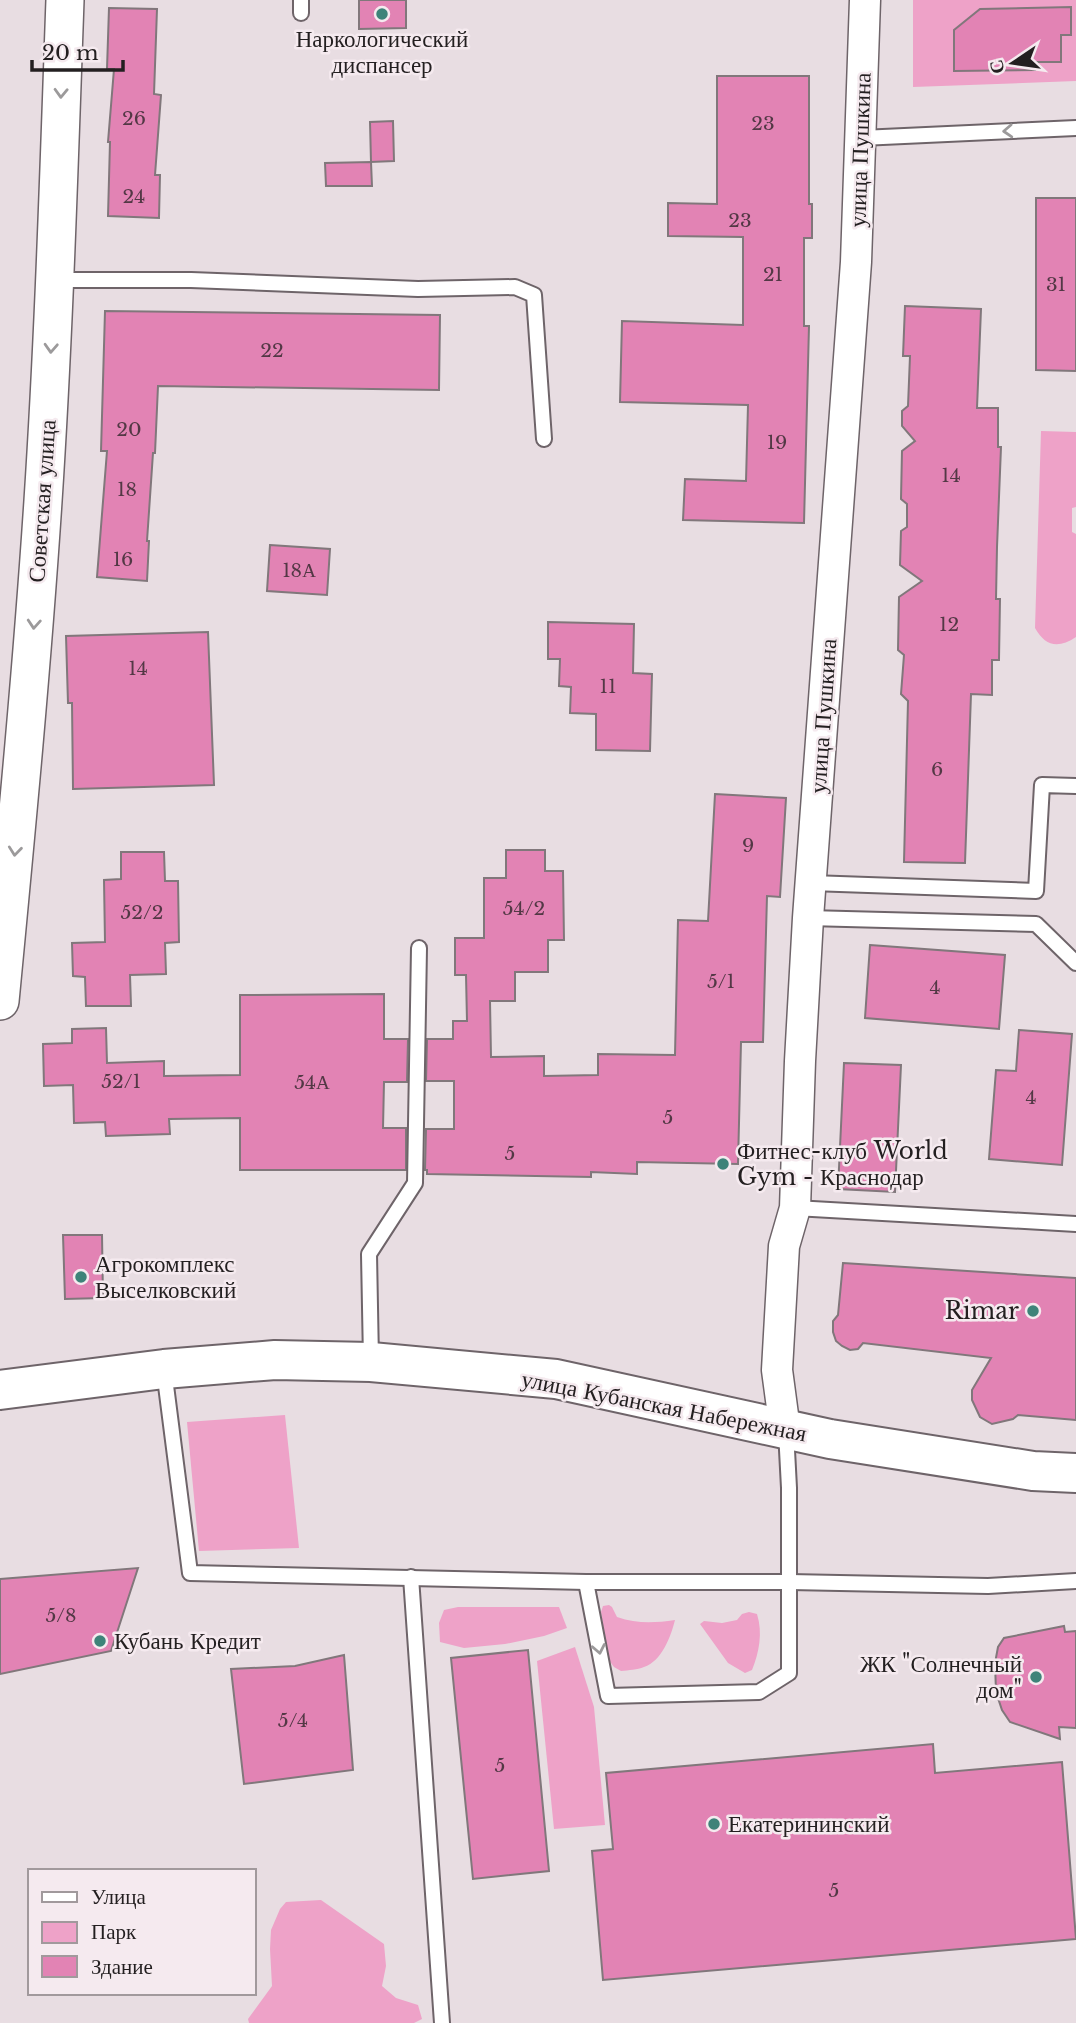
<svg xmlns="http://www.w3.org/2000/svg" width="1076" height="2023" viewBox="0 0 1076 2023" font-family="'Libre Baskerville',serif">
<rect width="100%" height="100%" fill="#e8dde2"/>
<g fill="#eea2c8">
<polygon points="913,0 1076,0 1076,81 913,87"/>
<path d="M1041,431L1076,432V507L1072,508V532L1076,534V637C1058,649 1045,646 1035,628Z"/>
<polygon points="285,1415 299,1548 199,1551 187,1422"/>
<path d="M609,1605L612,1607L617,1617C637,1624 654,1623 675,1620C671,1636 662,1661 644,1667C637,1670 629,1670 621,1671L614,1667L608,1659L601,1612L603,1606Z"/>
<polygon points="458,1607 559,1607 567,1628 544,1636 505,1644 464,1648 440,1642 439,1623 444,1610"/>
<path d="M749,1612L757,1614C763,1633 759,1653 752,1670L745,1673L728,1663L700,1624L704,1621L722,1623L737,1620L742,1614Z"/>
<polygon points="575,1647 594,1707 605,1825 554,1829 537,1661"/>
<polygon points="321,1900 384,1944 386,1966 382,1986 396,1998 418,2005 422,2019 414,2023 249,2023 248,2019 272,1986 270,1949 271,1930 280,1909 286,1902"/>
</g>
<g fill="#e283b4" stroke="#81777b" stroke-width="2">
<polygon points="359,0 406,0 406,28 359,29"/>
<polygon points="1071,7 1071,35 1061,35 1061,62 1035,62 1035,70 954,71 954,30 980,9"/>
<polygon points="109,8 157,9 154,94 161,95 155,175 160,175 159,218 108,216 110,142 108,142 114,69 107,69"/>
<polygon points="717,76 809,76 809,204 812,204 812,238 804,238 804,326 809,326 804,523 683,520 685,479 746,481 748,405 620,402 622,321 743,325 743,237 668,236 668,203 717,204"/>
<polygon points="393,121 394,161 371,162 370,122"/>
<polygon points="371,162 372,186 326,186 325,163"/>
<polygon points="1036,198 1076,198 1076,371 1036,370"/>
<polygon points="905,306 981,309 977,408 998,408 998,447 1001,447 997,547 996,599 1000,599 999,660 992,660 992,695 971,694 965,863 904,862 908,701 901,694 904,655 898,650 899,597 922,581 900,565 901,531 907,527 907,504 901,499 902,451 915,441 902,426 902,411 908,406 910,356 903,356"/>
<polygon points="105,311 440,315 439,390 158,386 155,453 153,453 147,541 149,541 147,581 97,577 107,451 101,451"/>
<polygon points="270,545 330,549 327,595 267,591"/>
<polygon points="548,622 634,624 633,673 652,674 650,751 596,750 596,714 570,713 571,687 559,686 560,659 548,659"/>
<polygon points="208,632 214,785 73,789 72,703 68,703 66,636"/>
<polygon points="715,794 786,798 780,897 767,896 763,1042 741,1042 738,1164 637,1162 637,1174 591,1172 591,1177 427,1174 427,1170 425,1170 426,1129 454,1129 454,1081 426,1081 427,1039 453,1039 453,1021 467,1021 466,975 455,975 455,938 484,938 484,878 506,878 506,850 545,850 545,871 563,871 564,940 548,940 548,972 515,972 515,1001 490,1001 491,1057 544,1056 544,1076 598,1075 598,1054 675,1055 678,920 708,921"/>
<polygon points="121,852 164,852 165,881 178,881 179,942 165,943 166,974 130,975 131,1006 86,1006 85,977 73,976 72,943 105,942 104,880 121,879"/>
<polygon points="870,945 1005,955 999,1029 865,1018"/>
<polygon points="384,994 384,1039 408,1039 407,1082 384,1082 383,1128 406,1128 406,1170 240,1170 240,1118 169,1119 170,1134 106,1136 105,1122 74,1123 73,1085 44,1086 43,1044 72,1043 72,1029 106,1028 107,1063 164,1061 164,1076 240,1075 240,995"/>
<polygon points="1019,1030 1072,1034 1062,1165 989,1159 996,1070 1016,1071"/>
<polygon points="844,1063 901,1065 895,1192 838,1189"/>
<polygon points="63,1235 102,1235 103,1298 65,1299"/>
<polygon points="843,1263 1076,1278 1076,1420 1018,1415 1013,1419 992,1424 980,1417 972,1400 972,1390 991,1358 863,1343 858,1349 850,1350 842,1346 836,1341 833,1332 833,1321 838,1315"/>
<polygon points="138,1568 111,1651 0,1674 0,1579"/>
<polygon points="1064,1626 1065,1632 1076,1631 1076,1728 1059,1727 1060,1739 1010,1722 1002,1710 996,1692 995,1663 998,1647 1004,1638"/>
<polygon points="528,1650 549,1871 473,1879 451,1658"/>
<polygon points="344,1655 353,1770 244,1784 231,1669 295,1666"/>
<polygon points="933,1744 935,1773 1062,1762 1076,1939 603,1980 592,1851 613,1849 606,1773"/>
</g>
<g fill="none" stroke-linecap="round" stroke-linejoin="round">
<g stroke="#6e6469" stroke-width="18">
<g id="service">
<polyline points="301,13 301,0"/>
<polyline points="861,138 1076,128"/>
<polyline points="56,280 191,280 418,289 515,287 534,295 544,439"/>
<polyline points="811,883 1036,891 1042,785 1076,786"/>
<polyline points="808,918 1036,924 1076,963"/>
<polyline points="795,1208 1076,1224"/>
<polyline points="371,1360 369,1254 415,1183 419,948"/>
<polyline points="164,1370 190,1573 586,1582 790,1582 988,1586 1076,1581"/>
<polyline points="411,1577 442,2023"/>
<polyline points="586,1582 608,1696 759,1692 789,1673 789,1488 786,1431"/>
</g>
</g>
<g stroke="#6e6469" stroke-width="33">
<polyline id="minor" points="785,1430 777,1370 784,1246 795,1208 800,1061 808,918 856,262 865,0"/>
</g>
<g stroke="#6e6469" stroke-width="40">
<path id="tertiary" d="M0,1001C16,834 32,668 43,501C54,334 59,167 65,0"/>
</g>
<g stroke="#6e6469" stroke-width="42">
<polyline id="secondary" points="0,1390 164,1369 275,1360 371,1362 556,1379 830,1439 1033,1471 1076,1473"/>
</g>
<use href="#service" stroke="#fff" stroke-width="14"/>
<use href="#minor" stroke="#fff" stroke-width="30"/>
<use href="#tertiary" stroke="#fff" stroke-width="37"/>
<use href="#secondary" stroke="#fff" stroke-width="38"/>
</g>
<defs><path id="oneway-chevron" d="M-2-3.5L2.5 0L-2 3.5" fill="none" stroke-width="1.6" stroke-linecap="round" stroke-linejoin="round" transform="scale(1.75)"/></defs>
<g stroke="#9c9a9b">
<use href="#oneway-chevron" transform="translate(61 93) rotate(92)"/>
<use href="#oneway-chevron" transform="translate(1008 131) rotate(177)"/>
<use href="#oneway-chevron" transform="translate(51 348) rotate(93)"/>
<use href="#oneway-chevron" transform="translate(34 624) rotate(94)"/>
<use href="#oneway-chevron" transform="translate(15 851) rotate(96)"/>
<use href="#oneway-chevron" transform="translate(599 1649) rotate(79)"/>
</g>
<g fill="#3e8379" stroke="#f5eaef" stroke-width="2.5">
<circle cx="382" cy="14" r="7"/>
<circle cx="723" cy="1164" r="7"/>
<circle cx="81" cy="1277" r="7"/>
<circle cx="1033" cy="1311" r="7"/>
<circle cx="100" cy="1641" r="7"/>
<circle cx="1036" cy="1677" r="7"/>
<circle cx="714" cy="1824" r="7"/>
</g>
<g text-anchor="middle" stroke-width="5" stroke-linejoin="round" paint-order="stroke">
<g font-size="19" fill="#533845">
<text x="134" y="125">26</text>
<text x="763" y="130">23</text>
<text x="134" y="203">24</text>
<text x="740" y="227">23</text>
<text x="773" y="281">21</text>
<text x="1056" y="291">31</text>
<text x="272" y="357">22</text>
<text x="129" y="436">20</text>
<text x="777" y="449">19</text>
<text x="951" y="482">14</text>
<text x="127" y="496">18</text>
<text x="123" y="566">16</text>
<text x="299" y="577">18А</text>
<text x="949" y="631">12</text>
<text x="138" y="675">14</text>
<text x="608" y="693">11</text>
<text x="937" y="776">6</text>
<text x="748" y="852">9</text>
<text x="524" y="915">54/2</text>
<text x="142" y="919">52/2</text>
<text x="721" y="988">5/1</text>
<text x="935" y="994">4</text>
<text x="121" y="1088">52/1</text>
<text x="312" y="1089">54А</text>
<text x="1031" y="1104">4</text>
<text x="668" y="1124">5</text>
<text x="510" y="1160">5</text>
<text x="61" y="1622">5/8</text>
<text x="293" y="1727">5/4</text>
<text x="500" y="1772">5</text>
<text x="834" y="1897">5</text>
</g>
<g font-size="23" fill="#231f20" stroke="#f5eaef" text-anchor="start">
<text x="382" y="47" text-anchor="middle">Наркологический<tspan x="382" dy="26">диспансер</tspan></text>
<text x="737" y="1159">Фитнес-клуб World<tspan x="737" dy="26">Gym - Краснодар</tspan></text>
<text x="95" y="1272">Агрокомплекс<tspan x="95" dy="26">Выселковский</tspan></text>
<text x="1019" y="1319" text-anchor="end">Rimar</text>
<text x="114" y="1649">Кубань Кредит</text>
<text x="1022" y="1672" text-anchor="end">ЖК "Солнечный<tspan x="1022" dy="26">дом"</tspan></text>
<text x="728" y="1832">Екатерининский</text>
</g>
<g font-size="23" fill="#231f20" stroke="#f5eaef">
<text transform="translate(860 150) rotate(-88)" y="8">улица Пушкина</text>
<text transform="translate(42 501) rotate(-86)" y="8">Советская улица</text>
<text transform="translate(823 716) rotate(-86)" y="8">улица Пушкина</text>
<text transform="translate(664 1406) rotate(11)" y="8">улица Кубанская Набережная</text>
</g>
</g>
<rect x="28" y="1869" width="228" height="126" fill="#f5eaef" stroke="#a1999c" stroke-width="2"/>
<rect x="42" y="1892" width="35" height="10" fill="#ffffff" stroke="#a1999c" stroke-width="2"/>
<text x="91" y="1904" font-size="21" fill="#231f20">Улица</text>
<rect x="42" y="1922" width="35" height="21" fill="#eea2c8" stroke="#a1999c" stroke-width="2"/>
<text x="91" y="1939" font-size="21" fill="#231f20">Парк</text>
<rect x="42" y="1956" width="35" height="21" fill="#e283b4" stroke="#a1999c" stroke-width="2"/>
<text x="91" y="1974" font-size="21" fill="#231f20">Здание</text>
<g transform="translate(1013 63) rotate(257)" stroke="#f5eaef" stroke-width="5" paint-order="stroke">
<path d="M0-5L12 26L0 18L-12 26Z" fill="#231f20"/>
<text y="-10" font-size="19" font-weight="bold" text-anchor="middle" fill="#231f20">С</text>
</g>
<path d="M32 60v10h91v-10" fill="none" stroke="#231f20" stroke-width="3.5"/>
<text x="42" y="60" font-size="21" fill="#231f20" stroke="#f5eaef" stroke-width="5" paint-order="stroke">20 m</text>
</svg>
